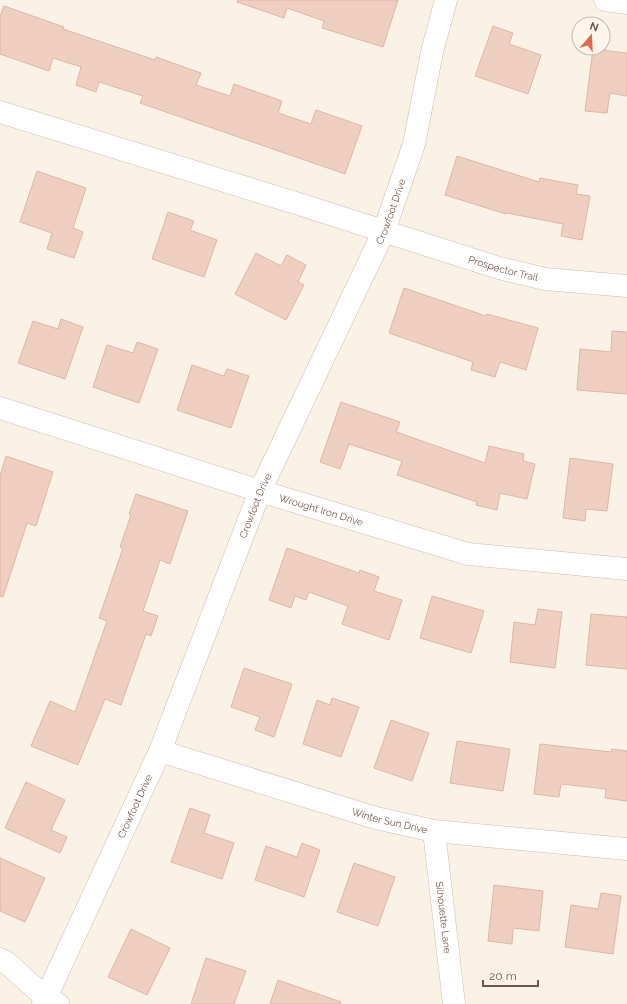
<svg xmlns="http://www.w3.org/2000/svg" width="627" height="1004" viewBox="0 0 627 1004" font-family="Raleway,sans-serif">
<rect width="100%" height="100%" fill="#fbf2e6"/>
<g fill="#efcfbf" stroke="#e1b5a0">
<polygon points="238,0 398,0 383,47 322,28 324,21 287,8 284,18 237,2"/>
<polygon points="4,6 64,27 63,29 155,60 156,57 201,73 196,85 230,96 234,84 282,101 278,113 311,124 316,110 362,126 345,174 140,103 143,96 99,82 96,92 76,85 81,67 53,58 49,71 0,54 0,16"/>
<polygon points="493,26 513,33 509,44 541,55 528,94 475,76"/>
<polygon points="593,49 627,53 627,96 610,93 607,113 585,111"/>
<polygon points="457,156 539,182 540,178 578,185 576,194 590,196 582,240 561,236 563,224 507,213 506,214 445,195"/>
<polygon points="37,171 86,188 73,228 83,232 74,258 47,249 52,233 20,222"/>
<polygon points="168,212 194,221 190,230 217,240 204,277 152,259"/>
<polygon points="256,253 281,266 287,255 306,265 298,282 304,285 286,320 235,294"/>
<polygon points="404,288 486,316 487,314 538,328 526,370 500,362 495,377 471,370 473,362 389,333"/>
<polygon points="61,319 83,327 65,379 18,363 33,321 58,329"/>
<polygon points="612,331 627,332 627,394 577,390 580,349 611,352"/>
<polygon points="137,342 158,349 139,403 93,387 107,345 133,353"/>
<polygon points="192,365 224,376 227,369 249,376 231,428 177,410"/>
<polygon points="341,402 400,422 396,432 485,463 489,446 524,454 523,461 535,464 527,499 500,493 497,510 476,505 477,502 397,475 402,461 349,444 340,469 320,462"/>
<polygon points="6,456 53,472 36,526 27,523 3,597 0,596 0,476"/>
<polygon points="570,458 613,464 607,511 586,509 585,521 563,518"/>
<polygon points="136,494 188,511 170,564 160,560 143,611 158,616 151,636 146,634 121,705 105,699 78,765 31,746 50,701 75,712 107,621 99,618 123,548 120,547 131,515 129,514"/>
<polygon points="287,548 359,573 360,570 379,577 374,591 402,600 389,640 342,624 348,606 309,592 306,600 295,596 291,608 269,600"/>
<polygon points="432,596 484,611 471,653 420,638"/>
<polygon points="538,609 562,612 555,668 510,662 514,622 535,625"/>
<polygon points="591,614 627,617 627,669 586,665"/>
<polygon points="244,668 292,684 274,737 255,730 260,717 231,707"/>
<polygon points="332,698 359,707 341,757 303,744 317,700 330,705"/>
<polygon points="391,720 429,733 412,781 374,768"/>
<polygon points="457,741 510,749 503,791 450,783"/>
<polygon points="540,744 611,752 612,749 627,751 627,801 605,798 606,789 561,784 559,797 534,794"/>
<polygon points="26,782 65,800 51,830 67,837 60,853 5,828"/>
<polygon points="190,808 210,815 204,833 234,843 222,879 171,862"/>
<polygon points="302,843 320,850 304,897 255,880 266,846 297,857"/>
<polygon points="0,858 45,878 25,922 0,911"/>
<polygon points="354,863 395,877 378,926 337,912"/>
<polygon points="494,885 543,891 539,931 513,928 512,944 488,941"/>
<polygon points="601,893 621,896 613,954 565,947 571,905 598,909"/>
<polygon points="131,929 170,948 147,995 108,977"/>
<polygon points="206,958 246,971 234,1004 191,1004"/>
<polygon points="278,980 341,1002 340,1004 270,1004"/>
</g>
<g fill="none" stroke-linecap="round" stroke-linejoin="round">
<g stroke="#cebbaf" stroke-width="23">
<g id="minor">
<polyline points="605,0 627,3"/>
<path id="s1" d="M0,112L302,205L499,268L545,279L627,286"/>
<path id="s2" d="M0,408L260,491L468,554L627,569"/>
<path id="s3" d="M160,751L376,818L434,831L627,849"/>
<path id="s4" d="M434,831L454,1004"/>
<polyline points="0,959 6,962 46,998 58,1004"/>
<path id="s5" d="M43,1004L160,751L260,491L384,231L414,144L432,52L446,0"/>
</g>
</g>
<use href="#minor" stroke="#fff" stroke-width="22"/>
</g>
<g text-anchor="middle" stroke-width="3" stroke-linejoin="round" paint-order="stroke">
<g font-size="10" fill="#73574c" stroke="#fef6ec">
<text dy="4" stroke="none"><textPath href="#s5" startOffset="866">Crowfoot Drive</textPath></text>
<text dy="4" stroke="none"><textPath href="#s1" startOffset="527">Prospector Trail</textPath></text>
<text dy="4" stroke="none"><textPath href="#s5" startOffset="542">Crowfoot Drive</textPath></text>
<text dy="4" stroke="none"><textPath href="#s2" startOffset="337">Wrought Iron Drive</textPath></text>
<text dy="4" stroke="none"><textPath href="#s5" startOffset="218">Crowfoot Drive</textPath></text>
<text dy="4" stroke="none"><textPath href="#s3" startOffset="240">Winter Sun Drive</textPath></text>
<text dy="4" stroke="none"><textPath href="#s4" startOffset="87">Silhouette Lane</textPath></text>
</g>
</g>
<g transform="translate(591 36) rotate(19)"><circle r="19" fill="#fef6ec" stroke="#c6b6ac"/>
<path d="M0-3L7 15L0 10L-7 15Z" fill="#df6851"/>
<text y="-6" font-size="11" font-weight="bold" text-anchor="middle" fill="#73574c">N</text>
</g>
<path d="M483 980v6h55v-6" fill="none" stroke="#73574c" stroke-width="2"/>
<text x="489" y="980" font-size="12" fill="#73574c" stroke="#fef6ec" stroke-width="3" paint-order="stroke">20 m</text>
</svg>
